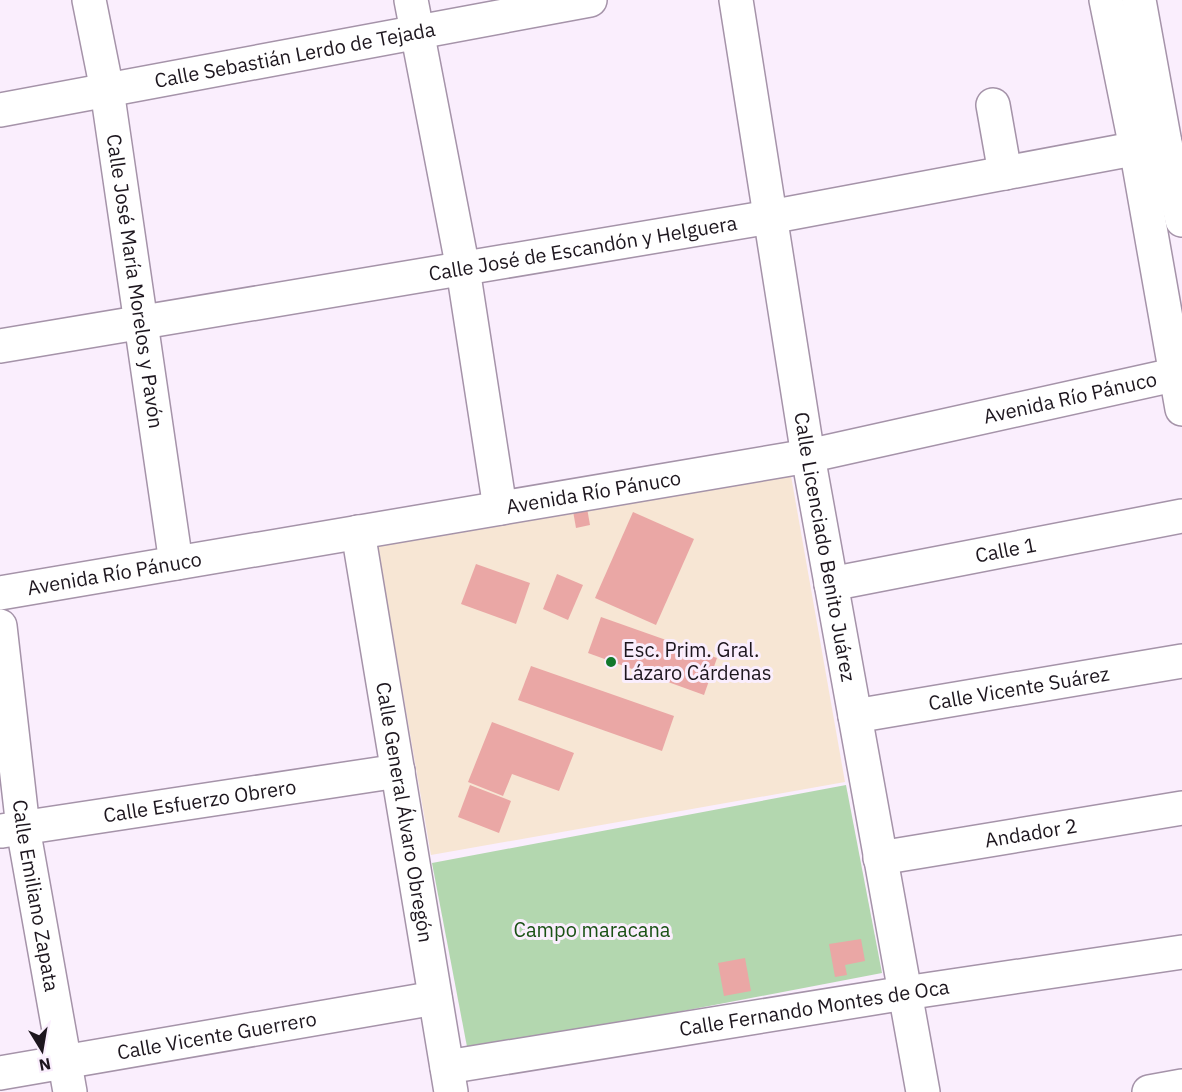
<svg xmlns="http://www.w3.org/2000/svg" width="1182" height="1092" viewBox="0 0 1182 1092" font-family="'IBM Plex Sans',sans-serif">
<rect width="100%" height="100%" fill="#faeefd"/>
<polygon fill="#f7e6d4" points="790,470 845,782 431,855 377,543"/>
<polygon fill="#b3d7af" points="846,785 882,973 468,1052 432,863"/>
<g fill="#eaa7a5">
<polygon points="587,508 590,525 576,528 573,511"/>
<polygon points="633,512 694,539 656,625 595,598"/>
<polygon points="476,564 530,583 516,624 461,604"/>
<polygon points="557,574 583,585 568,620 543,609"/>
<polygon points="601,617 717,658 704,695 588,653"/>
<polygon points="531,666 674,716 662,751 518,700"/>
<polygon points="492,722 574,753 559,791 512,774 503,796 468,782"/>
<polygon points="470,785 511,801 499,833 458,817"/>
<polygon points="861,939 865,961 845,965 847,975 835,977 829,944"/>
<polygon points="745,958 751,991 724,996 718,963"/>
</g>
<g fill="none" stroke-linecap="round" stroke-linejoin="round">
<g stroke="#a593a9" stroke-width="36">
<g id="minor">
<path id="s1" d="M89,0L107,90L176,563"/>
<polyline points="411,0 463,269 500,508"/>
<path id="s2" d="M736,0L808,456L923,1092"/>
<polyline points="1106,0 1136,148 1182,409"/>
<polyline points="993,105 1005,173"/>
<path id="s3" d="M0,110L590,0"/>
<path id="s4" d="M0,346L770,217L1165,143"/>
<path id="s5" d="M358,532L451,1092"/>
<path id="s6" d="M831,584L1182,516"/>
<path id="s7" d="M0,593L808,456L1182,373"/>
<path id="s8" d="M0,626L23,828L70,1092"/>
<path id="s9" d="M855,716L1182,661"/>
<path id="s10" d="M2,831L398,771"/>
<path id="s11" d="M880,858L1182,808"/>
<path id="s12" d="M447,1067L905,993L1182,952"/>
<path id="s13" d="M0,1073L435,998"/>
<polyline points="1149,1092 1182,1086"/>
</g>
</g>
<g stroke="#a593a9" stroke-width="36">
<polyline id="major" points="1139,0 1165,143 1182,220"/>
</g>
<use href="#minor" stroke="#fff" stroke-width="33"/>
<use href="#major" stroke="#fff" stroke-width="33"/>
</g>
<circle fill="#11782b" stroke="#faeefd" stroke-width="2" cx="611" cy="662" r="6"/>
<g text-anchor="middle" stroke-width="6" stroke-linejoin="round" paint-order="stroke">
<g font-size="20" fill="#1d161e" stroke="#faeefd">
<text dy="7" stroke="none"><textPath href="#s3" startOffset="300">Calle Sebastián Lerdo de Tejada</textPath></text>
<text dy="7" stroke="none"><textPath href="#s4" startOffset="591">Calle José de Escandón y Helguera</textPath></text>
<text dy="7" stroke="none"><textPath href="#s1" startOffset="285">Calle José María Morelos y Pavón</textPath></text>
<text dy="7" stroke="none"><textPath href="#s7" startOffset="1088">Avenida Río Pánuco</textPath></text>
<text dy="7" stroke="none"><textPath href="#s7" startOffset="602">Avenida Río Pánuco</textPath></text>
<text dy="7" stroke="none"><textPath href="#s2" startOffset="554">Calle Licenciado Benito Juárez</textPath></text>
<text dy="7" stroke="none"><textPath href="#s6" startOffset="178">Calle 1</textPath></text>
<text dy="7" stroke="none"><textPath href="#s7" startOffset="116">Avenida Río Pánuco</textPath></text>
<text dy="7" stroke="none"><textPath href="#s9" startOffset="166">Calle Vicente Suárez</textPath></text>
<text dy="7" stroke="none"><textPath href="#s10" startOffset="200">Calle Esfuerzo Obrero</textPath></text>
<text dy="7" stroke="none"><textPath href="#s5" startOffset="284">Calle General Álvaro Obregón</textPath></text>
<text dy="7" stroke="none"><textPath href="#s11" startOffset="153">Andador 2</textPath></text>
<text dy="7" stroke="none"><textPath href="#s8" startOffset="272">Calle Emiliano Zapata</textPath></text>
<text dy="7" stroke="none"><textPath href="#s12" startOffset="372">Calle Fernando Montes de Oca</textPath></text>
<text dy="7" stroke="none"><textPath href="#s13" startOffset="220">Calle Vicente Guerrero</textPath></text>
</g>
<g font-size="20" fill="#1d161e" stroke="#faeefd" text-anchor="start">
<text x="623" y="657">Esc. Prim. Gral.<tspan x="623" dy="23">Lázaro Cárdenas</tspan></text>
</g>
<g font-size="20" fill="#195114" stroke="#faeefd">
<text x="592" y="937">Campo maracana</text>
</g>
</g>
<g transform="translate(42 1050) rotate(169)" stroke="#faeefd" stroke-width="4.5" paint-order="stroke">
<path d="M0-4.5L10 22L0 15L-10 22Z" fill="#1d161e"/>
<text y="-9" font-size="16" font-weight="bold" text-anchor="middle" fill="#1d161e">N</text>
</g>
</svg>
